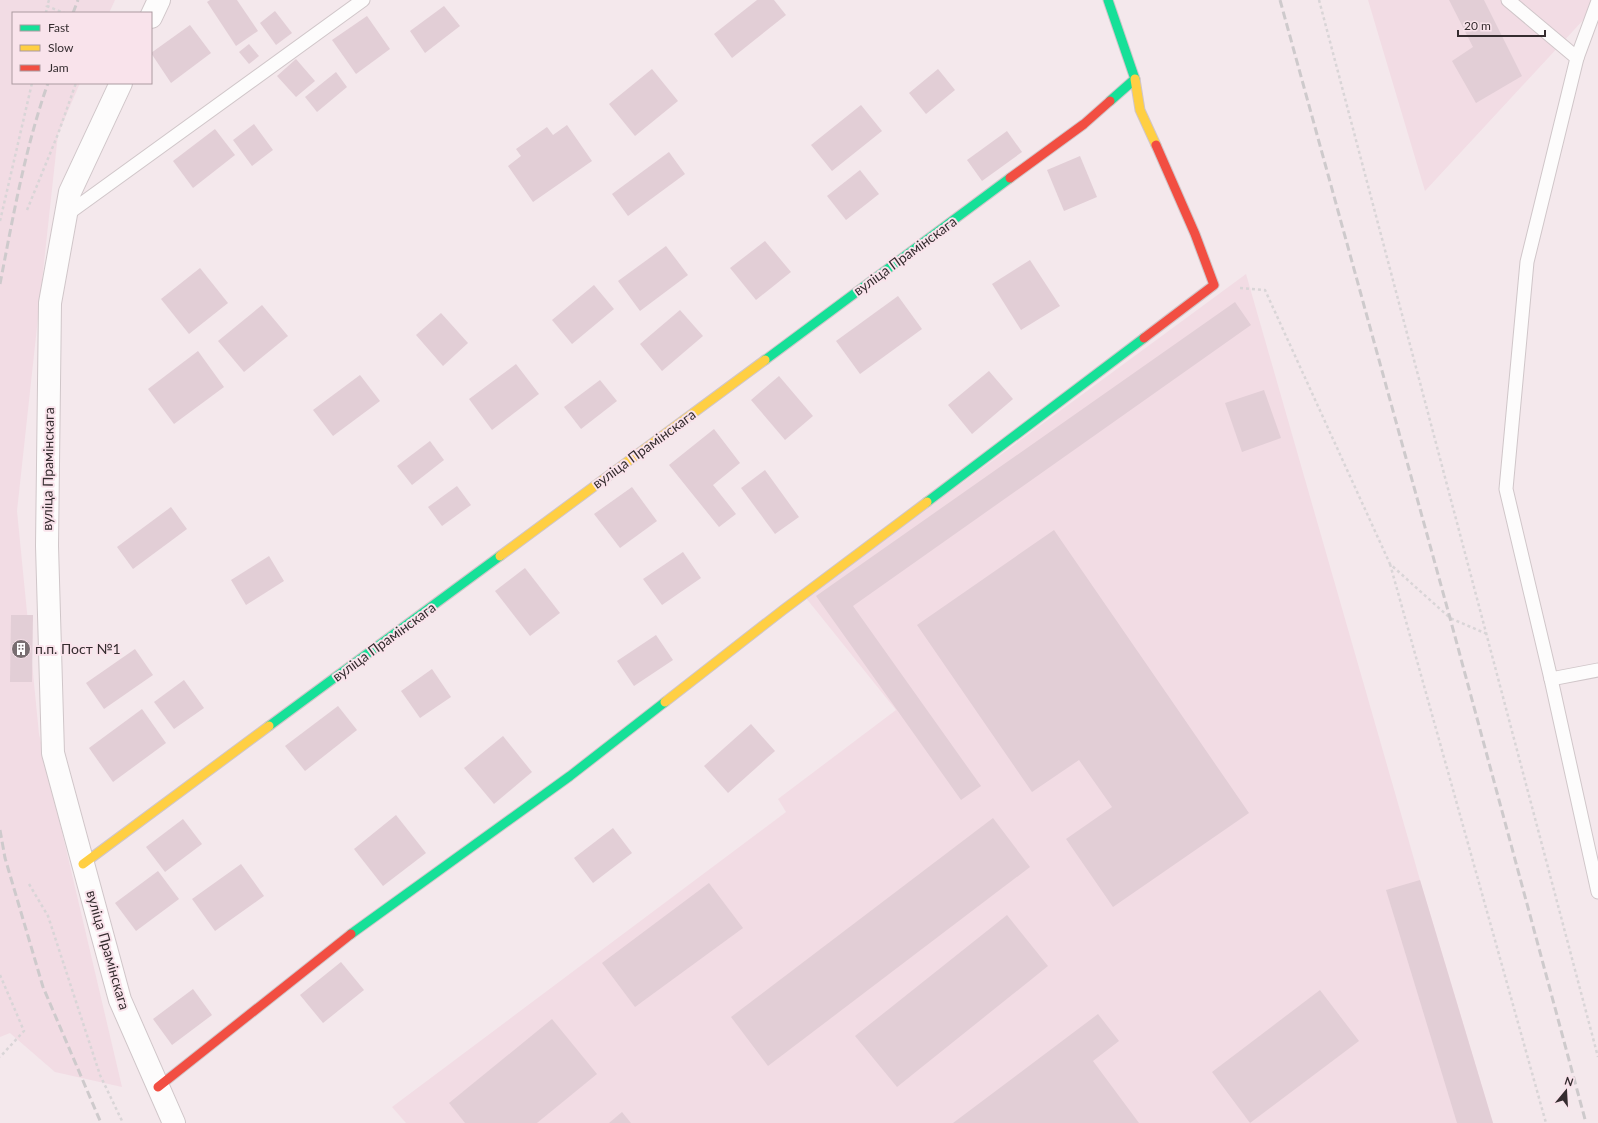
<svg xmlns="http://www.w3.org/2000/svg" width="1598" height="1123" viewBox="0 0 1598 1123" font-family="Lato,sans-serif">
<rect width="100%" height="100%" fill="#f4e8ec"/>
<g fill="#f2dce4">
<polygon points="0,0 115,0 109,13 13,13 13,83 80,83 58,134 17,511 39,734 122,1087 55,1072 10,1033 0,1037"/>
<polygon points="1368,0 1598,0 1598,4 1425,191"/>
<polygon points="1246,274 1420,880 1493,1123 406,1123 392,1107 786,812 778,799 896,710 806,598"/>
</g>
<g fill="#e2ced6">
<polygon points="210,0 237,0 258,31 236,46 207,2"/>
<polygon points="757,0 774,0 786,15 732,58 714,34"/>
<polygon points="1449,0 1484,0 1522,76 1476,103 1452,61 1473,47"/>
<polygon points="444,6 460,26 425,53 410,31"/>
<polygon points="275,11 292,33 276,45 260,23"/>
<polygon points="367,16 390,49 356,74 332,40"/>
<polygon points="190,25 211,53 171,83 151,53"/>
<polygon points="249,44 259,56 249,64 239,52"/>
<polygon points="296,59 315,81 296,97 277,76"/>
<polygon points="652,69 678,101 635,136 609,104"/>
<polygon points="938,69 955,90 926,114 909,93"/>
<polygon points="336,72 347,87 317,112 305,97"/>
<polygon points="861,105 882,131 832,171 811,145"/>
<polygon points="254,124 273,150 252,166 233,140"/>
<polygon points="567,125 592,161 533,202 508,166 521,156 516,149 547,127 553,135"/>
<polygon points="215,129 235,155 193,188 173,161"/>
<polygon points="1007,131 1022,152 982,181 967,160"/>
<polygon points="669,152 685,174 628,216 612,194"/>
<polygon points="1080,156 1097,197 1064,211 1047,170"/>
<polygon points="860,170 879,194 846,220 827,196"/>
<polygon points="765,241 791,272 756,300 730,268"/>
<polygon points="666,246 688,275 640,311 618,281"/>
<polygon points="1030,260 1060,306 1021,330 992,284"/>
<polygon points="200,268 228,303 189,334 161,299"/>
<polygon points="594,285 614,309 572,344 552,320"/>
<polygon points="898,296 922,329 860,374 836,341"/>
<polygon points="1235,302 1251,325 853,606 981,786 961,800 816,596"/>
<polygon points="262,305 288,336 244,372 218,341"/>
<polygon points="680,310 703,336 662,371 640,344"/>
<polygon points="441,313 468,343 443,366 416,335"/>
<polygon points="198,351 224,387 174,424 148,389"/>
<polygon points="516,364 539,394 492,430 469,399"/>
<polygon points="989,371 1013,399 972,434 948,405"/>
<polygon points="360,375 380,401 333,436 313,410"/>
<polygon points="779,376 813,416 785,440 751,400"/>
<polygon points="600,380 617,401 581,429 564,407"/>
<polygon points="1264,390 1281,438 1242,452 1225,403"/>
<polygon points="714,429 740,463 713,485 736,514 719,527 669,465"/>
<polygon points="430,441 444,460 412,485 397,466"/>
<polygon points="765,470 799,517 775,534 741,488"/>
<polygon points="457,486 471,505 442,526 428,507"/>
<polygon points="632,487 657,521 620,548 594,514"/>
<polygon points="171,507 187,529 133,569 117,547"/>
<polygon points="1054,530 1249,813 1113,907 1066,839 1112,807 1079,760 1032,792 917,625"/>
<polygon points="683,552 701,578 662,605 643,579"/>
<polygon points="269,556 284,581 246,605 231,580"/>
<polygon points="525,568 560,613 530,636 495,591"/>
<polygon points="11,615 33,615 32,682 10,682"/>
<polygon points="656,635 673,660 634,686 617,661"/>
<polygon points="135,649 153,675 104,709 86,683"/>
<polygon points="432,669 451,697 420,718 401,691"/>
<polygon points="184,680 204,708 174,729 154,702"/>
<polygon points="338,706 357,730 305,771 285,746"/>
<polygon points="142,709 166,743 113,782 89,748"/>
<polygon points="751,724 775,751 728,793 704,766"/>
<polygon points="503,736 532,772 494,804 464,768"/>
<polygon points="396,815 426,853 383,886 354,849"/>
<polygon points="993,818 1030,867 768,1066 731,1017"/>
<polygon points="183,819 202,844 165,872 146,847"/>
<polygon points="613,828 632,853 593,883 574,858"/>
<polygon points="241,864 264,896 215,931 192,899"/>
<polygon points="158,871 179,899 136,931 115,903"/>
<polygon points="1420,880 1493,1123 1457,1123 1386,890"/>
<polygon points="709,883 743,928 635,1007 602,963"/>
<polygon points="1007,915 1048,966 897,1087 855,1036"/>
<polygon points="341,962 364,990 323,1023 300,995"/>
<polygon points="193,989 212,1015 172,1045 153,1019"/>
<polygon points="1320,990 1359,1041 1250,1123 1212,1072"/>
<polygon points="1098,1014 1119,1041 1093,1061 1139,1123 953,1123"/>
<polygon points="552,1019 597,1074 537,1123 465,1123 449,1103"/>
<polygon points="622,1112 631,1123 609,1123"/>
</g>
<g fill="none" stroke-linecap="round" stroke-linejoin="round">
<g stroke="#d0c6c9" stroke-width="15">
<g id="lane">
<polyline points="1508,0 1577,58 1527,262 1506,489 1551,679 1598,892"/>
<polyline points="1577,58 1598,1"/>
<polyline points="66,215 363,0"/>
<polyline points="1551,679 1598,670"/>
</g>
</g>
<g stroke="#d0c6c9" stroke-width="24">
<g id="street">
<polyline points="151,17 159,0"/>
<polyline points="121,83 70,192 50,303 47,546 53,753 120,1000 174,1123"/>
</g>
</g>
<g stroke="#d0c6c9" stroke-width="11">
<g id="fast">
<polyline points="1108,0 1135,79 1110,101"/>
<polyline points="765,360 1010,178"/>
<polyline points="927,502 1144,338"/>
<polyline points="269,726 500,556"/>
<polyline points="351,934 570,776 665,702"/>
</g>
</g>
<g stroke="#d0c6c9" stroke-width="11">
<g id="slow">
<polyline points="1135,79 1140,110 1156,145"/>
<polyline points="500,556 765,360"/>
<polyline points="665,702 783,610 927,502"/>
<polyline points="83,864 269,726"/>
</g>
</g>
<g stroke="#d0c6c9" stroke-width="11">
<g id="jam">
<polyline points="1010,178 1084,124 1110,101"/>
<polyline points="1144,338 1214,285 1195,234 1156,145"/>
<polyline points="158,1087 351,934"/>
</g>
</g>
<g stroke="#d9d5d7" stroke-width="2.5" stroke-dasharray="3 3" stroke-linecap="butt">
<polyline points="49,0 47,6 64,13"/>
<polyline points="1319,0 1598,1057"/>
<polyline points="46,13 47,6"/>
<polyline points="27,210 58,134 76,83"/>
<polyline points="0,221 32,83"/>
<polyline points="1240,288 1265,290 1390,564 1450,618 1487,634"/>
<polyline points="1390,564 1546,1123"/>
<polyline points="29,884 48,916 100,1075 123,1123"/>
<polyline points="0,975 24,1031 0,1057"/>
</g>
<use href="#lane" stroke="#fdfcfc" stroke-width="13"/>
<use href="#street" stroke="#fdfcfc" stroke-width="22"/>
<use href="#fast" stroke="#16e098" stroke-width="9"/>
<use href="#slow" stroke="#ffcf43" stroke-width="9"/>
<use href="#jam" stroke="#f24e42" stroke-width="9"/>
<g stroke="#cecacc" stroke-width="3" stroke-dasharray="8 4" stroke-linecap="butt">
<polyline points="1280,0 1450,618 1586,1123"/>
<polyline points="73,13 78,0"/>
<path d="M0,284C13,217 25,148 48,83"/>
<polyline points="0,830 5,858 43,987 101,1123"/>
</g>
</g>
<defs>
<g id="building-disc" transform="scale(1)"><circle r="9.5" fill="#786e71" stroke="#f9e3eb"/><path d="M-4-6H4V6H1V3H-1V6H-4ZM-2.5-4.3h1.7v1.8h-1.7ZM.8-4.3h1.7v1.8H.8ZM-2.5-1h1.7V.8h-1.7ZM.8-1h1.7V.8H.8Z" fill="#fff"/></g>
</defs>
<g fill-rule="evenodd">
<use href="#building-disc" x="21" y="649"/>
</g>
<g text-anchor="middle" stroke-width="4" stroke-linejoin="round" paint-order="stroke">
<g font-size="14" fill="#352c2f" stroke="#f9e3eb">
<text transform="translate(905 256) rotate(-36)" y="5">вуліца Прамінскага</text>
<text transform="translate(644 449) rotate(-36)" y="5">вуліца Прамінскага</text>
<text transform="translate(48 469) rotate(-89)" y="5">вуліца Прамінскага</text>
<text transform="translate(384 642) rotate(-36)" y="5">вуліца Прамінскага</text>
<text transform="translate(108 950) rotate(74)" y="5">вуліца Прамінскага</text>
</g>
<g font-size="14" fill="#352c2f" stroke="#f9e3eb" text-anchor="start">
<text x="35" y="654">п.п. Пост №1</text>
</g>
</g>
<rect x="12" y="12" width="140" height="72" fill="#f9e3eb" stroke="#ab9aa0"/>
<rect x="20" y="25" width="20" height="6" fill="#16e098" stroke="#ab9aa0"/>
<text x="48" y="32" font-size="12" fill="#352c2f">Fast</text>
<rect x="20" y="45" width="20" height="6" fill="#ffcf43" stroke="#ab9aa0"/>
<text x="48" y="52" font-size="12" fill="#352c2f">Slow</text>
<rect x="20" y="65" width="20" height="6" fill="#f24e42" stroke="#ab9aa0"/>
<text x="48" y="72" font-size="12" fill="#352c2f">Jam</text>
<g transform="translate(1566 1091) rotate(18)" stroke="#f9e3eb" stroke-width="3" paint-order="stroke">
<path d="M0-3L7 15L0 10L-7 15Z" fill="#352c2f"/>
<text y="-6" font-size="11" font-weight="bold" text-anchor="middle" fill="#352c2f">N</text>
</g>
<path d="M1458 30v6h87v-6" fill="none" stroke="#352c2f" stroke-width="2"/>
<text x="1464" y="30" font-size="12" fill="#352c2f" stroke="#f9e3eb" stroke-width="3" paint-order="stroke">20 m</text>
</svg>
